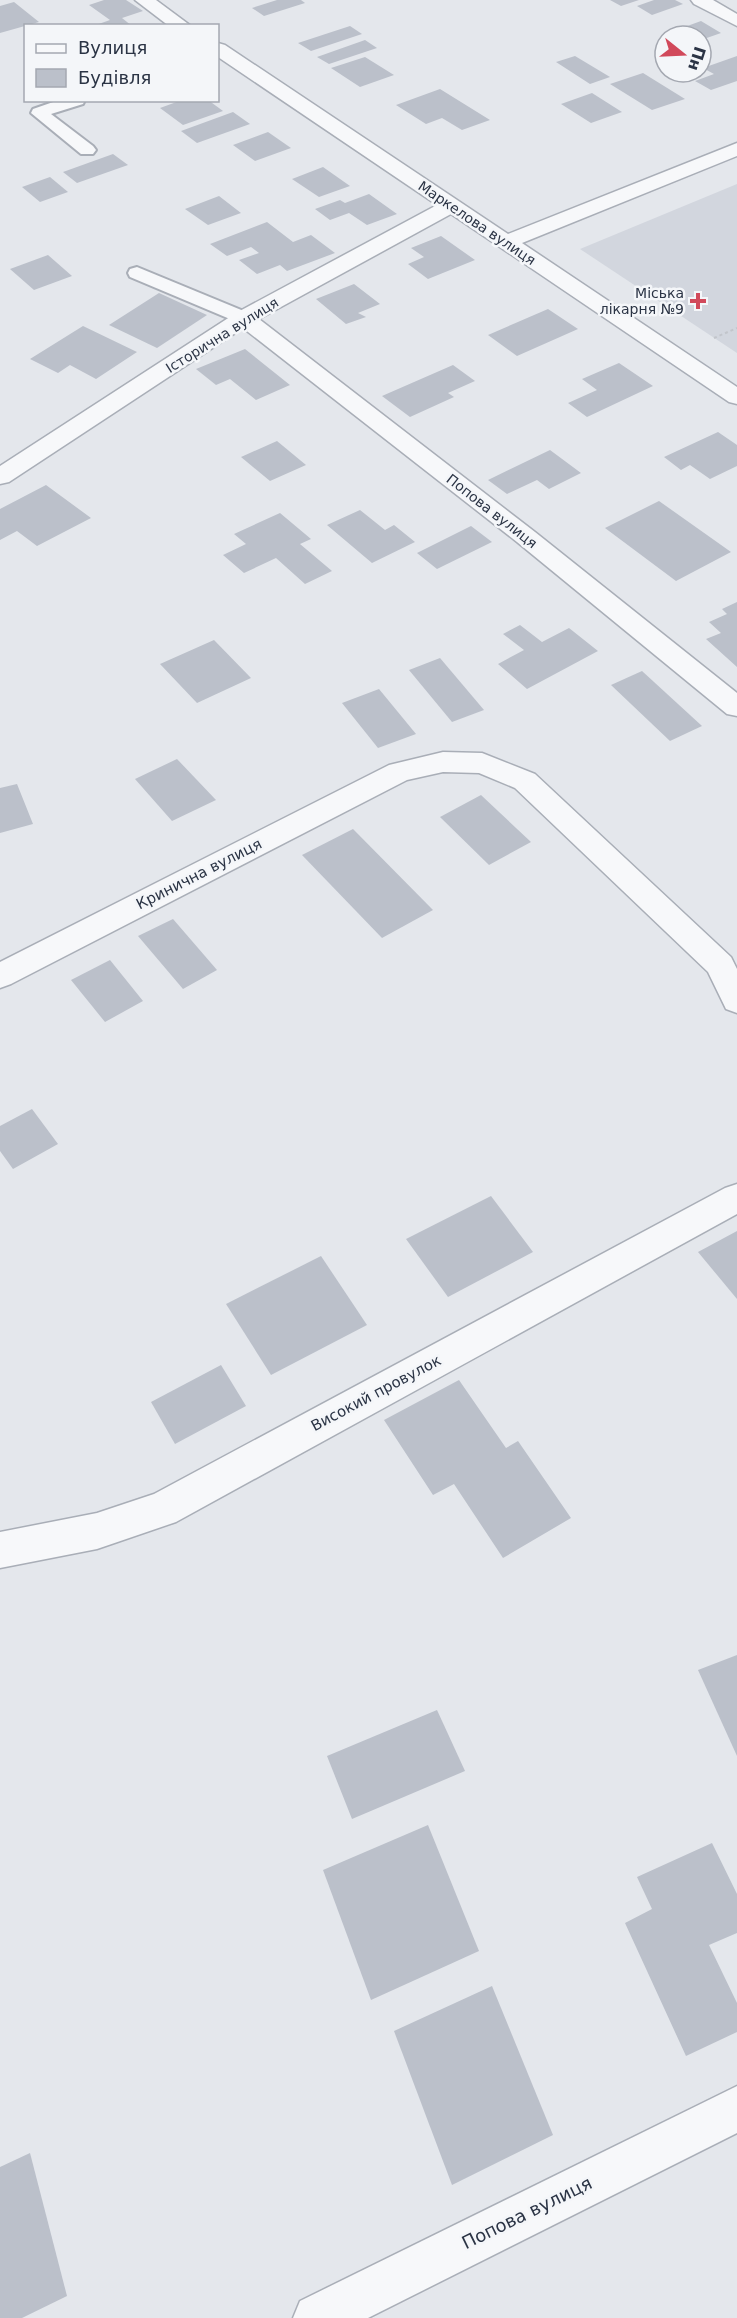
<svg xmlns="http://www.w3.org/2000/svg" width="737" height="2318" viewBox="0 0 737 2318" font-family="'DejaVu Sans',sans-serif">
<rect width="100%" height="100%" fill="#e4e7ec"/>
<polygon fill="#d2d6de" points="737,184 737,353 580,249"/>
<g fill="#bbc0ca">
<polygon points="104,0 126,0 143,11 122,18 132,26 93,26 110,20 89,5"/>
<polygon points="277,0 301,0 305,3 264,16 252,8"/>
<polygon points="610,0 639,0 621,6"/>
<polygon points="654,0 675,0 683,4 652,15 637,6"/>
<polygon points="14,2 39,22 0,33 0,6"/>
<polygon points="701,21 721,33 701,40 701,36 683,36 687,34 679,29"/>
<polygon points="350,26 362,34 311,51 298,43"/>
<polygon points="365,40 377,48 329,64 317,57"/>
<polygon points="575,56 610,77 590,84 556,62"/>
<polygon points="737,56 737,81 711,90 695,81 714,74 703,68"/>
<polygon points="365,57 394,75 360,87 331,68"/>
<polygon points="643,73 685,99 652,110 610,84"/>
<polygon points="440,89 490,120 462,130 442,118 426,124 396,105"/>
<polygon points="592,93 622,112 591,123 561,104"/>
<polygon points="182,100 208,100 223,111 183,125 160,108"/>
<polygon points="233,112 250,124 197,143 181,131"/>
<polygon points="268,132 291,148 255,161 233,145"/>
<polygon points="113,154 128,165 77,183 63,172"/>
<polygon points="323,167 350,186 319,197 292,179"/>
<polygon points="50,177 68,192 40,202 22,187"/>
<polygon points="369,194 397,214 367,225 349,213 330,220 315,209 340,200 345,203"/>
<polygon points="219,196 241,213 208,225 185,209"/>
<polygon points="267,222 293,242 311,235 335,253 287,271 280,265 257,274 239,260 259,253 251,247 227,256 210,244"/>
<polygon points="441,236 475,260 428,279 408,264 424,257 411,248"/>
<polygon points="48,255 72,276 34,290 10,269"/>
<polygon points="354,284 380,304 358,313 366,317 346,324 316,299"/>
<polygon points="159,293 207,315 157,348 109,325"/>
<polygon points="548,309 578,329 517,356 488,335"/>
<polygon points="83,326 137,352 96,379 70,365 58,373 30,359"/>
<polygon points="245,349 290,385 256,400 230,379 216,385 196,369"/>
<polygon points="619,363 653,386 587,417 568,403 597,390 582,379"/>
<polygon points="453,365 475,381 448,393 454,397 410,417 382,396"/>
<polygon points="718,432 737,445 737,466 710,479 690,465 681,470 664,457"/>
<polygon points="277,441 306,465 270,481 241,457"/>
<polygon points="550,450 581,473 549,489 537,480 507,494 488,480"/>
<polygon points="46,485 91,518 37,546 17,531 0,540 0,509"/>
<polygon points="659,501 731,552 676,581 605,528"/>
<polygon points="360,510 385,530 394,525 415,542 372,563 327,525"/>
<polygon points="280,513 311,539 300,544 332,571 305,584 276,558 244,573 223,555 246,544 234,534"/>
<polygon points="471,526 492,542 437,569 417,553"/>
<polygon points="737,602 737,667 706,639 721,633 709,622 727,614 722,609"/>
<polygon points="520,625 542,642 569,628 598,651 527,689 498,664 524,650 503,634"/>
<polygon points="214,640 251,678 197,703 160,664"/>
<polygon points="440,658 484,710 452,722 409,670"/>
<polygon points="642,671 702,726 670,741 611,685"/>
<polygon points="379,689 416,734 378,748 342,703"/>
<polygon points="177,759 216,800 172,821 135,779"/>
<polygon points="17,784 33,824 0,833 0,788"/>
<polygon points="481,795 531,842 489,865 440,817"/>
<polygon points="353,829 433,910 382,938 302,855"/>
<polygon points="173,919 217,970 183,989 138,936"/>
<polygon points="110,960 143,1001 105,1022 71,980"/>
<polygon points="32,1109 58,1144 13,1169 0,1151 0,1126"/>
<polygon points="491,1196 533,1252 448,1297 406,1239"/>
<polygon points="737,1231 737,1299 698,1252"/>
<polygon points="321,1256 367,1325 271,1375 226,1304"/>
<polygon points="221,1365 246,1406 175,1444 151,1402"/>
<polygon points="459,1380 506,1448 518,1441 571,1518 503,1558 454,1484 433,1495 384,1420"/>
<polygon points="737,1655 737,1756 698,1670"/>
<polygon points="437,1710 465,1771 352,1819 327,1756"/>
<polygon points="428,1825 479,1951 371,2000 323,1870"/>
<polygon points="712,1843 737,1894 737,1933 709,1945 737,2003 737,2032 686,2056 625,1923 652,1909 637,1877"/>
<polygon points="492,1986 553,2135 452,2185 394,2031"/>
<polygon points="30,2153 67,2296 22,2318 0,2318 0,2167"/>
</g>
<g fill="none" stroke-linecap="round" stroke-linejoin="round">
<g stroke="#a9aeb7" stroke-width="4">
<g id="lane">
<polygon points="59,100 85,100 83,104 51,114 93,146 96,150 93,154 81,154 31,113 33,109"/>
<polygon points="137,267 251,314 253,318 251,322 237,322 130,277 128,273 130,269"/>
</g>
</g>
<g stroke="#a9aeb7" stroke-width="3">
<g id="street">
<polygon points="135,0 156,0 191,26 169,26"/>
<polygon points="691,0 713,0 737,14 737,26 694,4"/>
<polygon points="218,43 225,45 508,234 737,143 737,156 522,243 737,387 737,404 729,402 451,214 259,319 535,532 737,693 737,716 727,714 517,542 243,328 9,482 0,484 0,466 236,313 437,205 218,57"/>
<polygon points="443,752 482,753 535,774 731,957 737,969 737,1013 726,1009 708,972 515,788 479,773 443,772 407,780 11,984 0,988 0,962 389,765"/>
<polygon points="737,1184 737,1214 176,1522 97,1549 0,1568 0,1532 97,1513 154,1494 725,1188"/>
<polygon points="737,2086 737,2133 368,2318 293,2318 300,2301"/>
</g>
</g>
<polyline stroke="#c2c5cb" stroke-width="2" stroke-dasharray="3 3" stroke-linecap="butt" points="714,338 737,328"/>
<use href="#lane" fill="#f7f8fa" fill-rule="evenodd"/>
<use href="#street" fill="#f7f8fa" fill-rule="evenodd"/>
</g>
<path fill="#d1495b" stroke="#f4f6f9" stroke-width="2" d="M695 292h6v6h6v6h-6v6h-6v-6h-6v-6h6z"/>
<g text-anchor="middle" stroke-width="5" stroke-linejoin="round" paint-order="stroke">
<g font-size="14" fill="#2b3445" stroke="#f4f6f9">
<text transform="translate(477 223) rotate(34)" y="5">Маркелова вулиця</text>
<text transform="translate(222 335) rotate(-32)" y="5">Історична вулиця</text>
<text transform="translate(492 511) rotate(38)" y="5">Попова вулиця</text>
</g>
<g font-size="14" fill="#2b3445" stroke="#f4f6f9" text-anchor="end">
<text x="684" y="298">Міська<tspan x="684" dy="16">лікарня №9</tspan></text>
</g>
<g font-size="15" fill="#2b3445" stroke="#f4f6f9">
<text transform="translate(199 874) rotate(-27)" y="5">Кринична вулиця</text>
<text transform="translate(376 1393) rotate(-28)" y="5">Високий провулок</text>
</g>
<g font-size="18" fill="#2b3445" stroke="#f4f6f9">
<text transform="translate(527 2213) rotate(-26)" y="6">Попова вулиця</text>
</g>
</g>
<rect x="24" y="24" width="195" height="78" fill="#f4f6f9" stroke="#a4a8b1" stroke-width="1.5"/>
<rect x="36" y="44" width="30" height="9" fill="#f7f8fa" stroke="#a4a8b1" stroke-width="1.5"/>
<text x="78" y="54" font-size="18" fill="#2b3445">Вулиця</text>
<rect x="36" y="69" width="30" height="18" fill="#bbc0ca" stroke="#a4a8b1" stroke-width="1.5"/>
<text x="78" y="84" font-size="18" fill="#2b3445">Будівля</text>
<g transform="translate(683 54) rotate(108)"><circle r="28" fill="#f4f6f9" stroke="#a4a8b1" stroke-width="1.5"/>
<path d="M0-4.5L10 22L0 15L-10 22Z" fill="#d1495b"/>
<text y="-9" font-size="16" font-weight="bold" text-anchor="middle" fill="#2b3445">Пн</text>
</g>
</svg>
